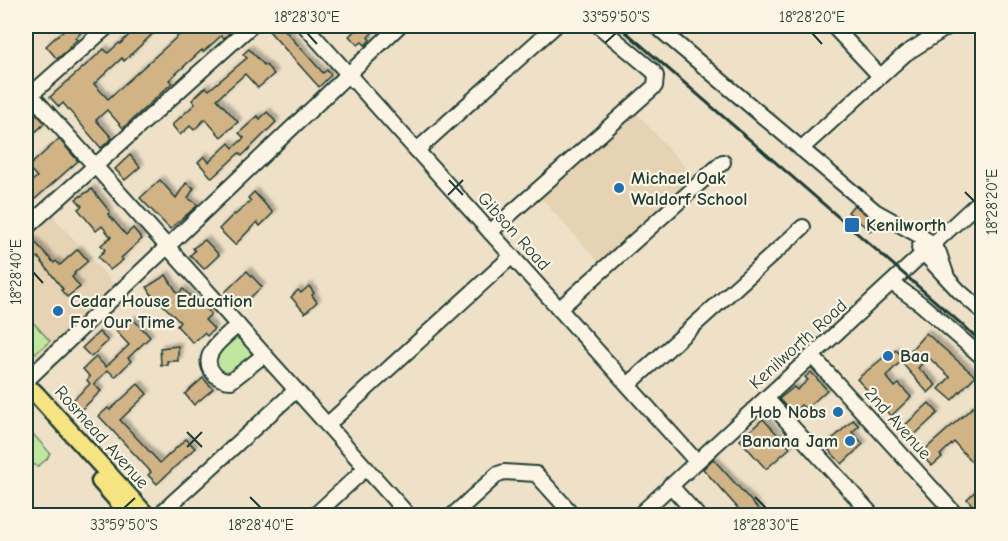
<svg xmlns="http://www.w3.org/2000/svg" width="1008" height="541" viewBox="0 0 1008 541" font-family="'Comic Neue',sans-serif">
<defs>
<filter id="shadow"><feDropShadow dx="3.5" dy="-3.5" stdDeviation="1.5" flood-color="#0004"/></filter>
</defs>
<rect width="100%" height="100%" fill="#efe1c8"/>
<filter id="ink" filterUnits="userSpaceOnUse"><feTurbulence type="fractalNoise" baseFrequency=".0167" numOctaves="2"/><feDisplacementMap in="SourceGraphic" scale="12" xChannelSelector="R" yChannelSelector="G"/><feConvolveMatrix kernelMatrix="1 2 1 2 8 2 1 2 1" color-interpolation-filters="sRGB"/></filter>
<g filter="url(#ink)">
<g fill="#e6d3b4">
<polygon points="636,112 696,179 601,265 541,198"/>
<polygon points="51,214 116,286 40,359 28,358 26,355 26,237"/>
</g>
<g fill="#c1e6a0" stroke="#70926a" stroke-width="1.5">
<polygon points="29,318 50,341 36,353 26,341 26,321"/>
<path d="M235,338C246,340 250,346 252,357L231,376L222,374L213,364L214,357Z"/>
<polygon points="26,426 50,453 47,459 37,467 34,464 26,472"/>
</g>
<g fill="#d2b386" stroke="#1f3d34" stroke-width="1.5" filter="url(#shadow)">
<polygon points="62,26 78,26 83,31 75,38 77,40 69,47 70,48 57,59 46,46 65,29"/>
<polygon points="138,26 161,26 124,61 122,58 94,84 108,99 188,27 190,29 193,26 196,29 199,26 234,26 236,27 224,38 221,36 203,52 202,50 169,80 172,83 123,128 107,110 96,120 112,138 101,148 63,103 59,107 50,97 104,49 108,53 119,43 120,44"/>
<polygon points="276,26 281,26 315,64 323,73 327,70 331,75 319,87 269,31"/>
<polygon points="360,26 365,26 372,33 368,37 370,40 365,45 362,42 358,45 349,36"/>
<polygon points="249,49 265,66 266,65 274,74 258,88 245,74 217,99 238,122 221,137 205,119 194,130 190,126 180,135 172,125 195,104 192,100 206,87 209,90 247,58 243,54"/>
<polygon points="30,107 45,123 26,141 26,111"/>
<polygon points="267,112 276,122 242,156 239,153 212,178 198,162 204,156 209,162 229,143 233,148 244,138 239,133 258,116 260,119"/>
<polygon points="59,139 78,161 26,207 26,186 37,177 28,167"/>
<polygon points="130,155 140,167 125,180 115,169"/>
<polygon points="160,180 176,198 186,183 194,188 188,198 198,205 170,229 140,198"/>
<polygon points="92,189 110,212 108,214 126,235 133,228 142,239 121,258 123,260 110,270 98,257 105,250 101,245 111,237 102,226 96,231 78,209 82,206 76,199"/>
<polygon points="254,192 273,213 260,226 257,222 235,245 219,229 234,214 235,215 251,201 248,198"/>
<polygon points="854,205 877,223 870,231 848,212"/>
<polygon points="26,237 31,241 33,240 54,263 56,261 60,265 78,249 88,261 74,273 75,274 72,277 80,287 67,297 61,290 63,289 38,257 26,268"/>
<polygon points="205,240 219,255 204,269 190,255 195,251 193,248"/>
<polygon points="247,271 262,287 239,307 233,301 231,304 225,297 227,295 225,292"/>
<polygon points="166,275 178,294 183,289 202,308 204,306 211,314 205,320 214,329 207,336 204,333 193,343 177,326 180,322 159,301 156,302 147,287"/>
<polygon points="309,286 314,293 312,295 317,302 305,313 291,297 298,290 301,293"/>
<polygon points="133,319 150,337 128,358 131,361 115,377 108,370 94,384 101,391 81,410 72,401 90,384 87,380 90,377 83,369 96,357 106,367 129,345 116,331 122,325 124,328"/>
<polygon points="99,332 108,341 91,357 82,348"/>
<polygon points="926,333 975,376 952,400 939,389 950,377 928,357 918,368 936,385 928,393 902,363 899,363 886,376 895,387 899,384 911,397 891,416 857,379 883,358 888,355 889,356 896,350 904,358"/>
<polygon points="178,346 178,361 167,361 168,365 161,365 160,348"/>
<polygon points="811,372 827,390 806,409 801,405 792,413 779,399 794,387 797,390 808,380 805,377"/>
<polygon points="203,378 213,389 194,405 185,394"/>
<polygon points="138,384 147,394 120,420 160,463 186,439 195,448 157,484 148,475 151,472 99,416 108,408 110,410"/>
<polygon points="982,399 982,415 977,421 982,427 982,461 976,467 954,442 940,455 942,457 932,466 920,454"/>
<polygon points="929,403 938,413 911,438 902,428"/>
<polygon points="763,419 790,448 766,469 740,440"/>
<polygon points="853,420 859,426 852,432 863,444 842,464 825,446"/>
<polygon points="713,459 761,512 757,516 745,516 703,469"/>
<polygon points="982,485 982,516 967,499"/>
</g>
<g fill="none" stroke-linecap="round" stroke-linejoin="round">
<g stroke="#1f3d34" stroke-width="18">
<g id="minor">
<polyline points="305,26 696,461"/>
<polyline points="656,26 875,211 929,241 939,253 947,277"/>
<polyline points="833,26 880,76"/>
<polyline points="668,36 679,26"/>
<polyline points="26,89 409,516"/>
<polyline points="26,99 108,26"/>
<polyline points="801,149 905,54 949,26"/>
<polyline points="417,150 555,26"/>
<polyline points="26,228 251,26"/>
<polyline points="490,232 655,86 656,76 653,71 599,26"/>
<polyline points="919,248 959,291 982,311"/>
<polyline points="892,283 921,304 982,357"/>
<polyline points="559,309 723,162"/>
<path d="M238,325C224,338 197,355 214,374C219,379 223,381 231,381L264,355"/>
<polyline points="812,356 957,516"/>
<polyline points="26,381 399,26"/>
<polyline points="628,385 803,227"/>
<polyline points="766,398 873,516"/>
<polyline points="327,425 512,256"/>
<polyline points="670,485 698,516"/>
<polyline points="158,516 296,390"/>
<polyline points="314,516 366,468"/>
<polyline points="452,516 498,474 504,472 536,474 574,516"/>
<polyline points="638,516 982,199"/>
</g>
</g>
<g stroke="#1f3d34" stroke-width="21">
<g id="major">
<polyline points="26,389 33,391 37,395 147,516"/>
<polyline points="100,481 131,516"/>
</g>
</g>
<use href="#minor" stroke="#fcf5e5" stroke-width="14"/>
<use href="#major" stroke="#f6e381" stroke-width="16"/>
<polyline stroke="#1f3d34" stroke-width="3" points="619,26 982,342"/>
</g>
</g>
<path fill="none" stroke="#1f3d34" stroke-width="2" d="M307,33L317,44M812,33L822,44M605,43L616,33M449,180L463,195M965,192L975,202M448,195L463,180M33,272L43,283M187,432L202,447M187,447L202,432M250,497L261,508M755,497L766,508M124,508L135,498"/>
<g fill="#1f6fb2" stroke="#fcf5e5" stroke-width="2">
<circle cx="619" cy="188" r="6"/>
<rect x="844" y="217" width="16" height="16" rx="3"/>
<circle cx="58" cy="311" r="6"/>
<circle cx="888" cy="356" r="6"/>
<circle cx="838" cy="412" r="6"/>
<circle cx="850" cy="441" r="6"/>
</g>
<g text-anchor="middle" stroke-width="4.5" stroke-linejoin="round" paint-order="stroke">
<g font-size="18" font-weight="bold" fill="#1f3d34" stroke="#fcf5e5" text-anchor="start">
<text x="631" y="184">Michael Oak<tspan x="631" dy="21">Waldorf School</tspan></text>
<text x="866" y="231">Kenilworth</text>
<text x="70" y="307">Cedar House Education<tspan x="70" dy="21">For Our Time</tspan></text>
<text x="900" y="362">Baa</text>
<text x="826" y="418" text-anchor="end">Hob Nobs</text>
<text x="838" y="447" text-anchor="end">Banana Jam</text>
</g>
<g font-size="18" fill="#1f3d34" stroke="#fcf5e5">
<text transform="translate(514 231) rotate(48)" y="6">Gibson Road</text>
<text transform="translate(798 344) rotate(-42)" y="6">Kenilworth Road</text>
<text transform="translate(898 423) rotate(48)" y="6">2nd Avenue</text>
<text transform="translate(102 437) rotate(48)" y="6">Rosmead Avenue</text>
</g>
</g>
<rect width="1008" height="541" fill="none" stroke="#fcf5e5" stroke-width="66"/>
<rect x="33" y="33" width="942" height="475" fill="none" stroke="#1f3d34" stroke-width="2"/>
<g font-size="15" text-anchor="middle" fill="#1f3d34">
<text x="307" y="22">18°28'30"E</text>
<text x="616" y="22">33°59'50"S</text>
<text x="812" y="22">18°28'20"E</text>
<text transform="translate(992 202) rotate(-90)" y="5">18°28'20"E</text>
<text transform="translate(16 272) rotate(-90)" y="5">18°28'40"E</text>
<text x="124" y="530">33°59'50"S</text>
<text x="261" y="530">18°28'40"E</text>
<text x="766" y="530">18°28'30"E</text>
</g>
</svg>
